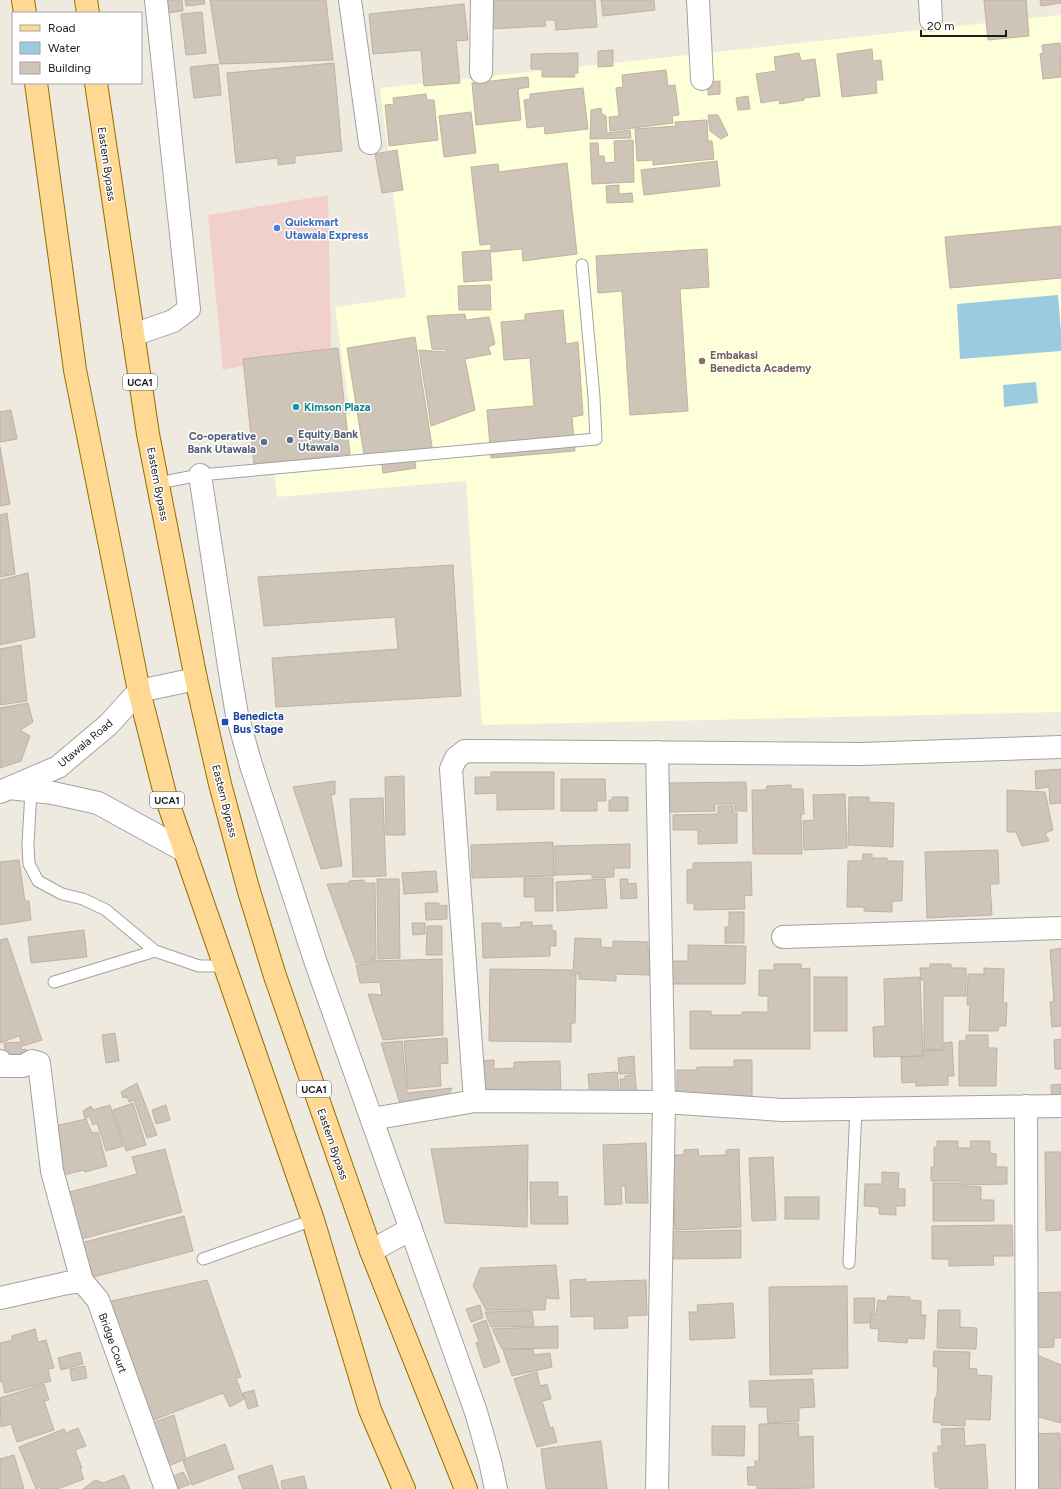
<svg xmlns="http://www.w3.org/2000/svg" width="1061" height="1489" viewBox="0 0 1061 1489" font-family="Figtree,sans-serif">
<rect width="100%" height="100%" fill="#eeeadf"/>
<polygon fill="#f1d0cc" points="328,195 331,348 223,370 208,215"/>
<polygon fill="#fcffd7" points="1061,15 1061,712 482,725 466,481 277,497 269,422 350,415 335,307 406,297 380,88"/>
<g fill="#9bcbe0">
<polygon points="1058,295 1061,332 1061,351 960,359 957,304"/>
<polygon points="1036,382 1038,403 1004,407 1003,385"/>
</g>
<g fill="#cec4b8" stroke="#c1b1a1">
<polygon points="165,0 182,0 183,11 166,13"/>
<polygon points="185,0 204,0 205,4 186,6"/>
<polygon points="210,0 326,0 333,60 220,64"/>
<polygon points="488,0 595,0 597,27 556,30 555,20 545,20 546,26 490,29"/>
<polygon points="601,0 654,0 655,10 603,16"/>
<polygon points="984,0 1026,0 1029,36 988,40"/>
<polygon points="1040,0 1061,0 1061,3 1041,6"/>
<polygon points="464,4 468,40 456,41 460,83 424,86 421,50 373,54 369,14"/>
<polygon points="202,12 206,53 186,55 181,14"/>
<polygon points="1060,43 1061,77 1043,79 1040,54 1043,53 1042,45"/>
<polygon points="872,49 873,61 881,60 883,80 876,80 877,93 842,97 837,54"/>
<polygon points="613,50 613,66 598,67 598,51"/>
<polygon points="578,53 578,73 574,73 575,77 542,77 542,69 531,69 531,54"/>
<polygon points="799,53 801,61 815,59 820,96 804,98 804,100 780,104 779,100 761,103 756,74 776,71 774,57"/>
<polygon points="334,63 342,151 295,156 295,163 278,165 278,158 236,163 227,73"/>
<polygon points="218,64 221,95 194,98 190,67"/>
<polygon points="666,70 668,86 675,85 679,115 672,116 673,123 610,131 609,117 619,116 616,88 623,87 622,75"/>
<polygon points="528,77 529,87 518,89 521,120 476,125 472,83"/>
<polygon points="720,81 720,94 708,95 708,82"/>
<polygon points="583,88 588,129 545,134 544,126 527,128 524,100 530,99 530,94"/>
<polygon points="426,94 427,100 434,100 438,140 389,146 385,105 394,104 393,98"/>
<polygon points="748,96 750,109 738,110 736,98"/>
<polygon points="601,108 602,114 606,116 607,133 630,130 631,138 590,139 591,110"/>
<polygon points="471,112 476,153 444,157 439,116"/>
<polygon points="708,115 718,115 728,135 721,139 710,131"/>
<polygon points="707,120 708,141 712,141 714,159 653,165 653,160 637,161 635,129 676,126 675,122"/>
<polygon points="633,140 634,182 592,184 590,143 598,143 599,156 604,156 605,163 615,162 614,141"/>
<polygon points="397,150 403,190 382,193 375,154"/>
<polygon points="717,161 720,186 644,195 641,170"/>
<polygon points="567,163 577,254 523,261 522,249 491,252 491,244 480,245 471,167 498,164 499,172"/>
<polygon points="619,185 619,194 632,193 633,202 607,203 606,186"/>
<polygon points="1061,226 1061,278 950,288 945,237"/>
<polygon points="707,249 709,287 680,289 688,411 630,415 622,291 598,293 596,256"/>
<polygon points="490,250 492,280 464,282 462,252"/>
<polygon points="490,285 491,310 459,310 458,286"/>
<polygon points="563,310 566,344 578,342 583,415 572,417 575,451 491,458 487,410 534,406 530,358 504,360 501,322 525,320 525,314"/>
<polygon points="465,314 466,320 489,317 495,344 488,347 491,354 465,359 475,410 431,426 419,350 446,352 447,350 432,349 427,316"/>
<polygon points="415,337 433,453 414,456 416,468 383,473 381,458 365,461 347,348"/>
<polygon points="338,348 350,454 254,465 243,359"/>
<polygon points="11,410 17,439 0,442 0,412"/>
<polygon points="0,447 10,504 0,506"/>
<polygon points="7,513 15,574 0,577 0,515"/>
<polygon points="453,565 461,696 276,707 272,658 398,649 395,617 264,626 258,577"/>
<polygon points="28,573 35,637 0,645 0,580"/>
<polygon points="21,645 27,701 0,705 0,649"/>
<polygon points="28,703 33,722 20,730 30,736 21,761 0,768 0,708"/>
<polygon points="1061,769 1061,803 1050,804 1049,787 1036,789 1035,771"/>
<polygon points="491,772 554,772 554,809 497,810 497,793 475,794 475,777 491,777"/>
<polygon points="404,776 405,835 386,835 385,777"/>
<polygon points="561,779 605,779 606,801 597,801 597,811 561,811"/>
<polygon points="335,781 335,794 331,795 342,866 321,869 293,787"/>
<polygon points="746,782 747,811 735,811 735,804 715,804 715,811 670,812 669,783"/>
<polygon points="791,785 791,789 803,789 804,814 801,814 802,854 753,854 752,790 766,790 767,786"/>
<polygon points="1007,790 1045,792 1053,830 1045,833 1049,841 1022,846 1016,832 1007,832"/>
<polygon points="845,794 847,848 804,850 803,821 814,820 813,795"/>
<polygon points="612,797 628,797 628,811 609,811 609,800 612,800"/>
<polygon points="849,797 869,797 869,802 894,803 893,847 848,845"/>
<polygon points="383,798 386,876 353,877 350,799"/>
<polygon points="718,806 733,806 733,813 737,813 737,843 698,844 698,830 673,830 673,815 718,814"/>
<polygon points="553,842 554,876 472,878 471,845"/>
<polygon points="630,844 630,868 614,868 614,877 592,878 592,874 555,875 555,846"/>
<polygon points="998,850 999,884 990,884 992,915 927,918 925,852"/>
<polygon points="863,854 872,854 872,858 887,858 887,861 903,861 902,901 892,901 892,912 864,911 864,907 847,907 848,861 862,861"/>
<polygon points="19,860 25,901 29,901 31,920 0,925 0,862"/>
<polygon points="751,862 752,895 744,896 745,909 694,910 694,903 687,903 687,870 693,869 693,863"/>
<polygon points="436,871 438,892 404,894 402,873"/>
<polygon points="524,878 553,878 553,911 535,911 535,897 524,897"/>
<polygon points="377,879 399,879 400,958 378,959"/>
<polygon points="605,879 607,908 557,911 556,882"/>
<polygon points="620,879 628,879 628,884 636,883 637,898 621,899"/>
<polygon points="364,880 364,883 375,883 376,959 370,960 369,963 356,963 327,884 349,883 349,881"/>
<polygon points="425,903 439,903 439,906 447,905 447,919 426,920"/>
<polygon points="729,912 744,912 744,943 725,943 725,927 729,927"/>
<polygon points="521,922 532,922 532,926 552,925 552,931 556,931 556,946 550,946 550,956 483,958 482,923 501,923 501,928 520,927"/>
<polygon points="412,923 425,923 425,934 413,935"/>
<polygon points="427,926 442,926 442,955 426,955"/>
<polygon points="84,930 87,957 31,963 28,937"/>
<polygon points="7,938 42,1040 23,1046 19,1036 0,1043 0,940"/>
<polygon points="575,938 601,939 601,947 613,948 613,941 648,942 648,950 655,950 654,968 649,968 649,975 616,974 616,981 579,979 579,974 573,974"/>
<polygon points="688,945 746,946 745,984 671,984 672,961 688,961"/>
<polygon points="1061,948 1061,1026 1052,1027 1050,1002 1054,1001 1050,950"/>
<polygon points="442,959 443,1035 383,1040 368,994 382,995 380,982 360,983 356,965 371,964 371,961"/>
<polygon points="774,964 801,964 801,969 810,968 810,1049 690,1049 690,1011 711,1011 711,1015 742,1015 742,1012 768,1012 768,996 759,996 759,970 774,970"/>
<polygon points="930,964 951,964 951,968 966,968 966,996 943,996 943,1049 924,1050 924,980 921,980 920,968 930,968"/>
<polygon points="984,968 1004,969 1003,1003 1007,1003 1006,1026 999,1026 998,1031 969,1031 970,1005 967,1005 968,974 984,974"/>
<polygon points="490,969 572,970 571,975 576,975 575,1023 571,1023 571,1042 489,1041"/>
<rect x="814" y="977" width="33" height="54"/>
<polygon points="920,977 923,1056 874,1057 873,1027 885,1026 884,979"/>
<polygon points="115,1033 119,1061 106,1063 102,1035"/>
<polygon points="966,1035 988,1035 988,1048 997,1048 996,1086 959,1086 959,1041 966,1041"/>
<polygon points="447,1038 448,1063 440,1064 441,1086 408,1089 404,1041"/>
<polygon points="1061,1039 1061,1069 1055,1069 1054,1040"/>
<polygon points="402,1041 407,1093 452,1088 445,1103 401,1107 381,1043"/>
<polygon points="20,1042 22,1050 26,1049 29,1062 7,1063 4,1043"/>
<polygon points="952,1042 954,1076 948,1076 948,1085 916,1086 916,1082 902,1083 901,1057 924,1056 923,1051 944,1050 944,1043"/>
<polygon points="634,1056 635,1073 619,1074 618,1058"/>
<polygon points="494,1060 494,1069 514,1068 514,1062 560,1061 561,1096 478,1099 477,1061"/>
<polygon points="734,1060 752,1060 752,1101 677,1100 677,1070 697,1070 697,1067 734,1067"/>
<polygon points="617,1072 619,1094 590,1096 588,1074"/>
<polygon points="635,1074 637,1096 621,1098 620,1079 625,1079 625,1076"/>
<polygon points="137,1083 157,1135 147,1138 134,1100 129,1102 127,1097 123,1098 121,1092"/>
<polygon points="1061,1084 1061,1102 1052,1103 1051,1085"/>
<polygon points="133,1103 146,1145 126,1151 113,1110"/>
<polygon points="110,1105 123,1146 106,1151 97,1123 93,1125 89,1116 85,1119 83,1111 91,1106 93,1110"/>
<polygon points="166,1105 170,1120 156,1124 152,1110"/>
<polygon points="86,1119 92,1133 98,1132 107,1166 85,1172 84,1170 60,1176 51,1139 60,1137 58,1132 50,1127"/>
<polygon points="937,1141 958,1141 958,1148 971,1148 970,1141 990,1141 990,1153 996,1154 996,1167 1007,1167 1007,1184 961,1185 961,1181 931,1181 931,1167 934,1167 934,1147 937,1147"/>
<polygon points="646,1143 648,1203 626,1203 625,1186 621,1186 622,1204 605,1205 603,1145"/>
<polygon points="528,1145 527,1227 445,1223 431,1149"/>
<polygon points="165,1149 182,1212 78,1240 66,1193 137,1174 132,1157"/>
<polygon points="698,1149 699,1156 726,1155 726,1150 739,1149 741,1227 675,1230 672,1155 684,1155 684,1150"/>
<polygon points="1045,1152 1061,1152 1061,1230 1046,1231"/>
<polygon points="773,1157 776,1220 752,1221 749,1158"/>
<polygon points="882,1172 899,1173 898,1189 905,1189 905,1206 896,1206 896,1215 879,1214 879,1207 864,1206 865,1184 882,1184"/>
<polygon points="530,1182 558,1182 558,1197 567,1196 568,1224 531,1224"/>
<polygon points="933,1183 960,1183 960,1186 981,1187 981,1200 994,1200 994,1221 933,1221"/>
<rect x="785" y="1197" width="34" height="22"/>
<polygon points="184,1216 193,1251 86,1279 77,1244"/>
<polygon points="1012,1225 1013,1256 993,1256 994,1265 949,1266 949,1259 932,1259 932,1226"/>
<polygon points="741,1230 741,1258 666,1259 666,1232"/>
<polygon points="556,1265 559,1299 546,1298 545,1310 486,1310 473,1286 480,1268"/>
<polygon points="586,1279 586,1282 646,1280 647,1315 627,1316 628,1328 594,1329 594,1316 571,1317 570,1280"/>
<polygon points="207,1280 241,1377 236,1378 244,1399 230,1407 223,1393 146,1423 107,1302"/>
<polygon points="847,1286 848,1368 812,1369 812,1374 770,1375 769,1287"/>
<polygon points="1061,1292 1061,1338 1054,1338 1054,1347 1032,1348 1030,1293"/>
<polygon points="888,1296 910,1297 910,1300 921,1301 921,1315 926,1315 924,1339 908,1338 907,1343 878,1341 879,1329 870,1328 871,1314 876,1315 878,1300 887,1301"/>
<polygon points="854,1298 875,1298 874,1314 870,1314 870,1323 854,1323"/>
<polygon points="733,1303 735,1338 690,1340 689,1312 698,1312 697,1305"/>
<polygon points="480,1305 483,1318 471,1322 466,1309"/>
<polygon points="938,1310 960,1310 960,1327 977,1328 976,1349 937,1348"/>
<polygon points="532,1311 534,1326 491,1327 485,1312"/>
<polygon points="486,1320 500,1362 484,1368 476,1343 479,1342 473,1325"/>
<polygon points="558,1326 558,1348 502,1349 492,1329"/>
<polygon points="35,1329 38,1342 46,1340 54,1368 48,1369 51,1381 5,1393 2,1381 0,1382 0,1343 12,1340 12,1336"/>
<polygon points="533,1349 534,1355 550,1353 552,1367 512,1376 503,1350"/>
<polygon points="934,1351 970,1352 969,1368 977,1369 977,1375 992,1376 990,1420 965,1419 965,1426 941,1425 941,1423 933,1422 935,1397 937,1397 938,1367 933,1366"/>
<polygon points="80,1352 83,1364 61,1370 58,1358"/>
<polygon points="1037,1355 1061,1365 1061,1423 1035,1416"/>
<polygon points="85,1366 87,1378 72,1381 70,1369"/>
<polygon points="537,1372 540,1386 547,1384 551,1399 542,1401 550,1428 553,1427 557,1442 537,1447 514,1379"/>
<polygon points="813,1379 815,1407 799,1408 799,1421 768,1423 767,1407 750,1407 749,1381"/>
<polygon points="44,1384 49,1400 44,1401 54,1430 17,1442 11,1424 1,1427 0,1398"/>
<polygon points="254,1390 258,1406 248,1409 243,1393"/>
<polygon points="174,1415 186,1459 163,1468 149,1424"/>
<polygon points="798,1423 799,1437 813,1436 814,1488 757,1489 757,1485 748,1485 747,1467 755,1467 755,1461 759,1461 759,1424"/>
<polygon points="712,1426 745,1426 744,1456 712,1455"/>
<polygon points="78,1428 86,1446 75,1450 82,1468 80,1469 84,1479 58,1489 41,1489 40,1487 36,1489 19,1447 64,1429 66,1433"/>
<polygon points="964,1428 965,1446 985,1444 988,1489 939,1489 939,1487 935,1487 933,1453 938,1453 938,1446 942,1446 941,1429"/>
<polygon points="1060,1433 1061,1489 1033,1489 1030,1434"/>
<polygon points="601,1441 607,1489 546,1489 541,1449"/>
<polygon points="225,1444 234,1469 192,1485 183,1461 187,1460 187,1458"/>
<polygon points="14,1455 24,1489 0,1489 0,1459"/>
<polygon points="272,1465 279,1489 243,1489 238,1476"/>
<polygon points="183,1472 190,1484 178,1489 169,1489 166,1479"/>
<polygon points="124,1475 130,1489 83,1489 95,1480 103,1483"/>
<polygon points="304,1476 307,1489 282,1489 281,1481"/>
</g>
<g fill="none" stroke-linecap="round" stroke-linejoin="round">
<g stroke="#a2a2a2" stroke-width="13">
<g id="service">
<polyline points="158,483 200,475 596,439 594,397 582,265"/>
<polyline points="31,791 28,844 29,864 38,881 62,894 83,899 106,910 155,951"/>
<polyline points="54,982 155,951 199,966 225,966"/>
<polyline points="203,1259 313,1220"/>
<polyline points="849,1263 856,1109"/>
</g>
</g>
<g stroke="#a2a2a2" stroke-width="24">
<g id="minor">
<polyline points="350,0 370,143"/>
<polyline points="698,0 702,79"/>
<polyline points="930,0 931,20"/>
<polyline points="481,72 482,0"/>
<polyline points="133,335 173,321 189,309 156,0"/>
<polyline points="200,475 230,673 237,715 251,765 316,963 476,1412 490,1461 496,1489"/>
<polyline points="657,752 664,1102 657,1489"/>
<polyline points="10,788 53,793 98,803 185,851"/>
<polyline points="0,792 58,767 108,725 139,691 196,679"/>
<polyline points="783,937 1061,928"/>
<polyline points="0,1061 3,1066 23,1066 32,1061 39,1063 52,1171 82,1281"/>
<polyline points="475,1101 451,769 456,758 465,751 861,754 1061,747"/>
<polyline points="1026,1106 1027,1489"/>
<polyline points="372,1119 475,1101 664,1102 782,1110 1061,1106"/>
<polyline points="371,1251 411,1229"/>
<polyline points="0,1298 67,1283 82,1281 98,1300 166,1489"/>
</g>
</g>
<g stroke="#926e00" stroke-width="24">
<g id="primary">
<polyline points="23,0 25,13"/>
<polyline points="86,0 88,13"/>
<polyline points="36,83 75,370 139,691 165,794 313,1220 370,1410 404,1489"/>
<polyline points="96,83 148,434 196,679 220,784 248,888 275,976 371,1251 466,1489"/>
</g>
</g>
<use href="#service" stroke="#fff" stroke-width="11"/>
<use href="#minor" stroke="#fff" stroke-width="22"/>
<use href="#primary" stroke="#ffd993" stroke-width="22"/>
</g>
<circle fill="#3f7fe0" stroke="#fff" stroke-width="1.5" cx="277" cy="228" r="4"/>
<circle fill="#8d6e63" stroke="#fff" stroke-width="1.5" cx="702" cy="361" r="4"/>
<circle fill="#0f9aa8" stroke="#fff" stroke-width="1.5" cx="296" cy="407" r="4"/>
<g fill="#5c6f8a" stroke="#fff" stroke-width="1.5">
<circle cx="290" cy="440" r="4"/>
<circle cx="264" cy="442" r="4"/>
</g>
<rect fill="#1a4fb4" stroke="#fff" stroke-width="1.5" x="221" y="718" width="8" height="8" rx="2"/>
<g text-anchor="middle" stroke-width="3" stroke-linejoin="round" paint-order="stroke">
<g fill="#fff" stroke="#5f5f5f" stroke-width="1">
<rect x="123" y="374" width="34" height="16" rx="3"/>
<rect x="150" y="792" width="34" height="16" rx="3"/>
<rect x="297" y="1081" width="34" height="16" rx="3"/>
</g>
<g font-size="10" font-weight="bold" fill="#1b1b1b">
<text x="140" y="386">UCA1</text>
<text x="167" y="804">UCA1</text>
<text x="314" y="1093">UCA1</text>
</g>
<g font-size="11" fill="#1b1b1b" stroke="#fff">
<text transform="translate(107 164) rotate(82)" y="4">Eastern Bypass</text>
<text transform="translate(158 484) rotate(79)" y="4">Eastern Bypass</text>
<text transform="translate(85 743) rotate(-40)" y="4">Utawala Road</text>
<text transform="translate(225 801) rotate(76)" y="4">Eastern Bypass</text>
<text transform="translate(333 1144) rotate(71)" y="4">Eastern Bypass</text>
<text transform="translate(113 1343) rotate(70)" y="4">Bridge Court</text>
</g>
<g font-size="11" font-weight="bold" fill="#366cbe" stroke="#fff" text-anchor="start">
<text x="285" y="226">Quickmart<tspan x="285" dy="13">Utawala Express</tspan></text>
</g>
<g font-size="11" font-weight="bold" fill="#785e54" stroke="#fff" text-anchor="start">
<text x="710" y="359">Embakasi<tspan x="710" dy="13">Benedicta Academy</tspan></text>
</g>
<g font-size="11" font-weight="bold" fill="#0d838f" stroke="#fff" text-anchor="start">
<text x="304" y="411">Kimson Plaza</text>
</g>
<g font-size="11" font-weight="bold" fill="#4e5e75" stroke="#fff" text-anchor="start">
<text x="298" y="438">Equity Bank<tspan x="298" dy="13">Utawala</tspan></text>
<text x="256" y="440" text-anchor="end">Co-operative<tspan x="256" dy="13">Bank Utawala</tspan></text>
</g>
<g font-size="11" font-weight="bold" fill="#164399" stroke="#fff" text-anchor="start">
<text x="233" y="720">Benedicta<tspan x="233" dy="13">Bus Stage</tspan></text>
</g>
</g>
<rect x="12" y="12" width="130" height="72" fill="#ffffff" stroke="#a4a4a4"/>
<rect x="20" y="25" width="20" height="6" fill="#ffd993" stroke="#a4a4a4"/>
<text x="48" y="32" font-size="12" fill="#1b1b1b">Road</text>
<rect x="20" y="42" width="20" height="12" fill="#9bcbe0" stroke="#a4a4a4"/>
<text x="48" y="52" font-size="12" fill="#1b1b1b">Water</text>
<rect x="20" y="62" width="20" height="12" fill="#cec4b8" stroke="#a4a4a4"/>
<text x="48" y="72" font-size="12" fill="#1b1b1b">Building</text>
<path d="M921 30v6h85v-6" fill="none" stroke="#1b1b1b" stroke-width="2"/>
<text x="927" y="30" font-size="12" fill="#1b1b1b" stroke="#ffffff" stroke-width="3" paint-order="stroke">20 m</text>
</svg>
